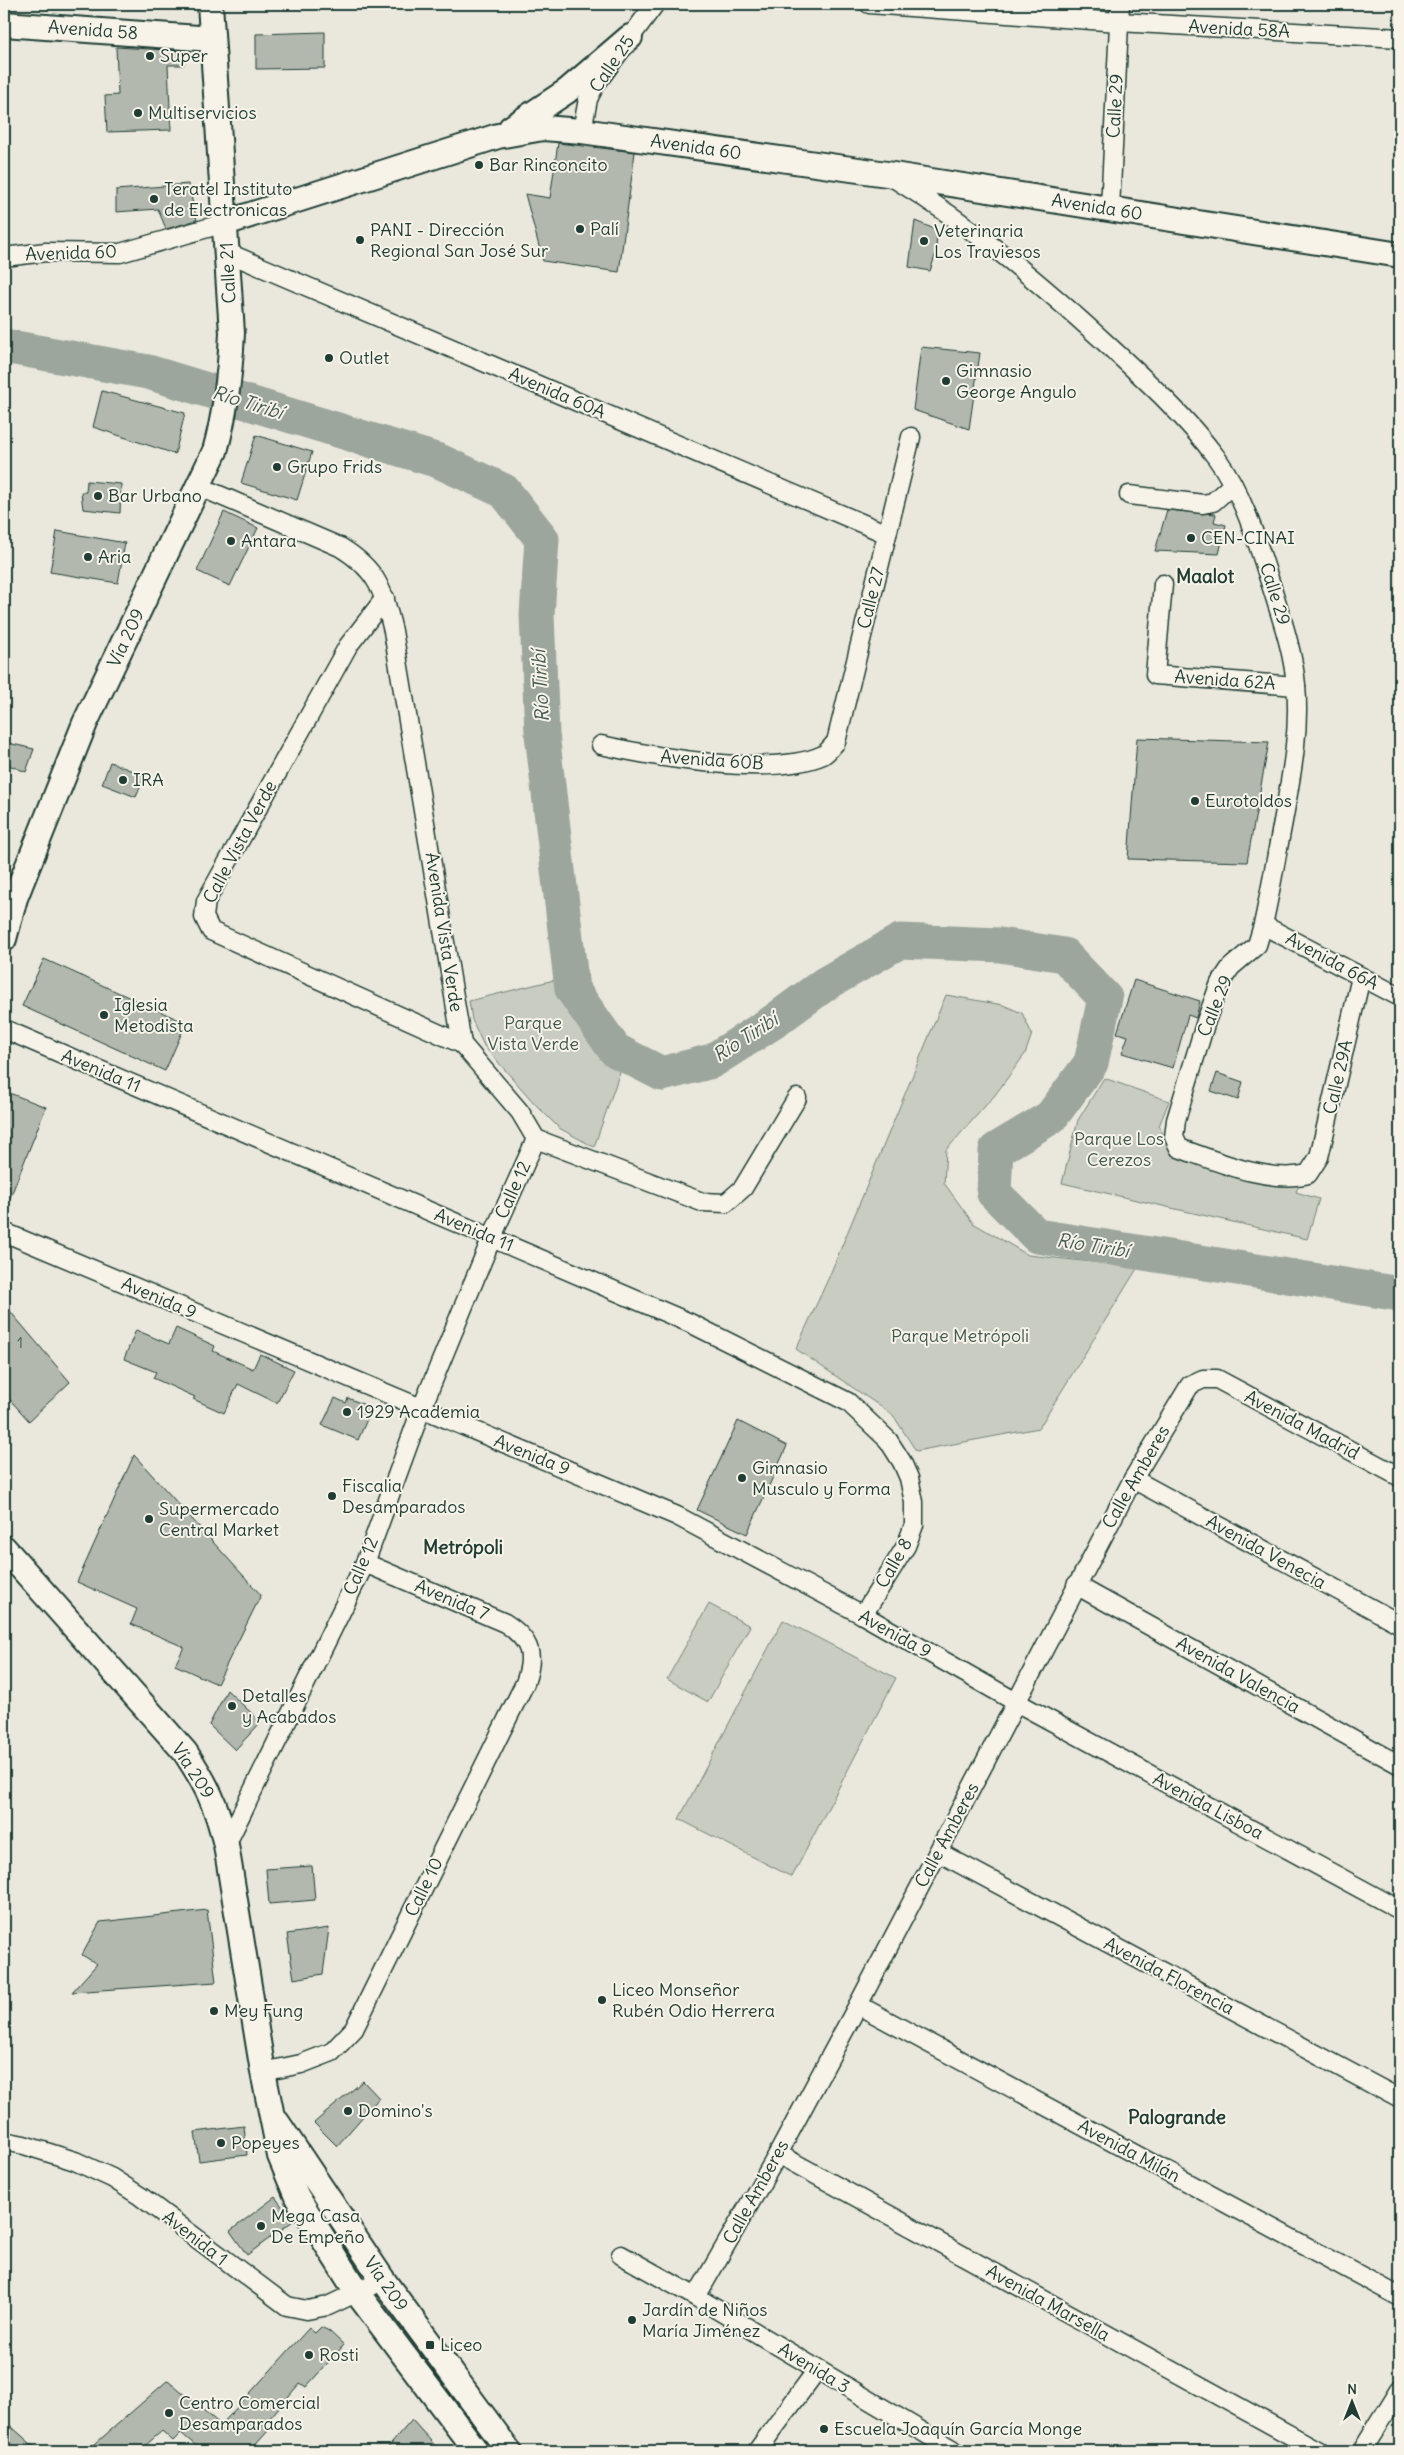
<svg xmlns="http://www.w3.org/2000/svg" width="1404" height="2455" viewBox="0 0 1404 2455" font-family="Delius,sans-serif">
<rect width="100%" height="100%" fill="#eae8dd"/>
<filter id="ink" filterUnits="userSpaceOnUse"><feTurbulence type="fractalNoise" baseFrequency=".02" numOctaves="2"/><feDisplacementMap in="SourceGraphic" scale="10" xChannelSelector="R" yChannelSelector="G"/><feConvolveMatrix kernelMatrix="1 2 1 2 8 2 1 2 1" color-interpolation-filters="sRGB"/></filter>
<g filter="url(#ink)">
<g fill="#c8ccc1" stroke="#74847a">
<polygon points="558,979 562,996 608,1064 621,1069 594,1147 559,1128 535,1104 484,1046 472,1020 469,1001"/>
<polygon points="946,995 1003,1005 1022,1013 1032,1034 1025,1054 995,1095 946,1150 944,1183 973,1223 1028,1255 1138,1267 1039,1428 916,1451 893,1415 796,1349 829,1277"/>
<polygon points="1104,1078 1169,1101 1159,1126 1169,1145 1290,1178 1299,1185 1296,1192 1319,1199 1307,1239 1062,1183 1078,1120"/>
<polygon points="709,1604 750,1626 708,1702 667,1679"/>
<polygon points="783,1620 896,1678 792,1877 679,1819"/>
</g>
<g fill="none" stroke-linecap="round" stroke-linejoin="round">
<polyline stroke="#9ca69c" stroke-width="35" points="4,346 148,372 439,461 504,491 542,539 537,615 542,734 572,989 615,1050 662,1074 712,1061 773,1022 825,984 900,941 1000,945 1064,955 1105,998 1091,1063 1051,1117 996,1150 994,1193 1037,1236 1400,1294"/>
</g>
<g fill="#b2b8ae" stroke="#1f3d34">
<polygon points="325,32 325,68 256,69 256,34"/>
<polygon points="116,47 183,51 184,65 168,65 171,130 107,132 105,96 118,95"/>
<polygon points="558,143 635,152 619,272 543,261 525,194 550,198"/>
<polygon points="188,184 197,220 166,229 158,209 116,212 116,190"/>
<polygon points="915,221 937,230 936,253 930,271 909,267"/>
<polygon points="921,347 980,353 969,429 913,410"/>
<polygon points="102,391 185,413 175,454 93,427"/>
<polygon points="256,435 312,452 297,500 241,483"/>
<polygon points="87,481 121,484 120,513 83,509 81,492 86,492"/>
<polygon points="1167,510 1216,514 1214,522 1226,525 1219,554 1155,551"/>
<polygon points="224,512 258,528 230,586 197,571"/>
<polygon points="57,531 125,543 118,583 50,572"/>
<polygon points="1137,738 1269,742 1247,862 1128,859"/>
<polygon points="4,742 34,749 26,772 4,763"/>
<polygon points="110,762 145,776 136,797 102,784"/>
<polygon points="44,959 186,1023 165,1071 22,1006"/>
<polygon points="1134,980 1200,1001 1196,1018 1188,1015 1173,1068 1122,1053 1128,1036 1117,1033"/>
<polygon points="1217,1073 1243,1082 1238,1100 1211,1091"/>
<polygon points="4,1091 46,1107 4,1213"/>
<polygon points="4,1304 70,1382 29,1421 4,1393"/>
<polygon points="176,1328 215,1346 213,1351 253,1369 260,1354 294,1370 277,1403 238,1384 224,1413 193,1399 195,1397 153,1378 156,1372 124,1359 136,1330 169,1344"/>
<polygon points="335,1398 346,1403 348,1398 372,1408 358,1440 322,1425"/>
<polygon points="738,1421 787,1446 747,1534 697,1510"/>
<polygon points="134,1455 261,1595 217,1684 175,1665 184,1647 131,1624 137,1609 77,1582"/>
<polygon points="227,1690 261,1722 235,1750 209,1725"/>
<polygon points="312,1866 315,1900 269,1904 266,1869"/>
<polygon points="207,1910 216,1982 72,1992 97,1964 82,1955 100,1922"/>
<polygon points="329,1928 323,1974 294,1979 287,1934"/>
<polygon points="363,2081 379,2098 337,2146 314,2123"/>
<polygon points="244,2126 247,2155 199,2161 195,2132"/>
<polygon points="275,2197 293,2221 247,2255 230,2231"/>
<polygon points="321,2327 329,2331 344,2345 306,2387 300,2383 263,2426 268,2431 250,2451 202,2451 181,2433 173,2441 162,2431 139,2451 87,2451 168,2380 221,2425 309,2328 315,2333"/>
<polygon points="4,2420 39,2451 4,2451"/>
<polygon points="412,2420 440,2451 385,2451"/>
</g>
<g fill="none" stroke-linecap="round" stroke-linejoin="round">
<g stroke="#1f3d34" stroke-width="21">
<g id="street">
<polyline points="869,4 1119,22 1400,38"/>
<polyline points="582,131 588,99 595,85 655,4"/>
<path d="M895,179C974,227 1044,286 1111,348C1148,382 1186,417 1216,457C1245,497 1258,545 1273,591C1283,623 1293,652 1296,685C1300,730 1292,772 1284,816C1277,853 1271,889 1263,925L1257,945L1231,967L1220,983L1206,1021L1176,1120L1174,1137L1179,1148C1216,1161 1269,1184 1308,1174L1319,1157L1361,977"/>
<polyline points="1110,209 1120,4"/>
<polyline points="226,252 887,534"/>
<polyline points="4,257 46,252 120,253 225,223"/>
<path d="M198,486L340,547C378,570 383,590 393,631L462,1044L520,1112L536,1139L702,1202L726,1203L743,1188L797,1098"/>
<polyline points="1129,495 1203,504 1213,502 1232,485"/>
<polyline points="1163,584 1155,675 1296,686"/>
<polyline points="385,598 348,646 206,901 204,917 211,931 462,1044"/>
<path d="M601,745C655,757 772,778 823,755C828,752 832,746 836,742L911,437"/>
<polyline points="1263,925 1400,997"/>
<polyline points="4,1029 690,1323 848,1402 888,1440 902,1462 909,1478 914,1502 914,1525 906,1546 863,1615"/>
<polyline points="4,1232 677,1516 863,1615 1016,1702 1400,1910"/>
<polyline points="1133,1479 1400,1624"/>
<polyline points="1076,1585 1400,1765"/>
<polyline points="226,1845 365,1563 421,1410 492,1237 536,1139"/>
<polyline points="938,1852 1400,2099"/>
<polyline points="858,2005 1400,2297"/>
<path d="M263,2072L301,2064L332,2052L354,2029L525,1683C535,1655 531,1640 505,1623L365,1563"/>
<polyline points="4,2141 24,2145 75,2161 112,2178 140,2196 287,2306 307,2310 328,2306 383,2280"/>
<polyline points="778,2154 1319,2451"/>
<polyline points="621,2255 696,2297 955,2451"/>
<polyline points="696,2297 778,2154 858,2005 1133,1479 1190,1385 1203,1379 1217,1379 1400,1477"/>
<polyline points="757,2451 817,2370"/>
<polyline points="1362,2451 1400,2389"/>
</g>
</g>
<g stroke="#1f3d34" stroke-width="28">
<g id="secondary">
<polyline points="4,24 212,39"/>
<polyline points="511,128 567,91 630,37"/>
<polyline points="225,223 498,136 543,128 582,131 887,174 1400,255"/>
<path d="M4,939L15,898L85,723L215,451C226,412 230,374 232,333L210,4"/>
<path d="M4,1548L185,1752C207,1785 217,1806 226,1845L263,2072L280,2156L297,2197L358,2294L476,2451"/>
<polyline points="277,2122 383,2280 509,2451"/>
</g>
</g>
<use href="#street" stroke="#f7f3e8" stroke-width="18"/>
<use href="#secondary" stroke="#f7f3e8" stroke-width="24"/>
</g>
</g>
<g fill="#1f3d34" stroke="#f7f3e8" stroke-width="2">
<circle cx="150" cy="56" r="5"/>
<circle cx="138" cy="113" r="5"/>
<circle cx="479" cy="165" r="5"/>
<circle cx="154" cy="199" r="5"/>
<circle cx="580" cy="229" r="5"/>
<circle cx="360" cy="240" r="5"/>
<circle cx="924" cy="241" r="5"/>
<circle cx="329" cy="358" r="5"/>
<circle cx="946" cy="381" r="5"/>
<circle cx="277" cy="467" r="5"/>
<circle cx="98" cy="496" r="5"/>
<circle cx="1191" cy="538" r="5"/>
<circle cx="231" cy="541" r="5"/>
<circle cx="88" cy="557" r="5"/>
<circle cx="123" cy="780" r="5"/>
<circle cx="1195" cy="801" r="5"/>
<circle cx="104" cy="1015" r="5"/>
<circle cx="347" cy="1412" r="5"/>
<circle cx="742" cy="1478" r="5"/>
<circle cx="332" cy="1496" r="5"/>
<circle cx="149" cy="1519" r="5"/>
<circle cx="232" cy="1706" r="5"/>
<circle cx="602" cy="2000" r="5"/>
<circle cx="214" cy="2011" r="5"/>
<circle cx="348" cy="2111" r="5"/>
<circle cx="221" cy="2143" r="5"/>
<circle cx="261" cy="2226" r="5"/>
<circle cx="632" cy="2320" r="5"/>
<rect x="425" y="2340" width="10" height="10" rx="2.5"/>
<circle cx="309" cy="2355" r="5"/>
<circle cx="169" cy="2413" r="5"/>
<circle cx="824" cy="2429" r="5"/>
</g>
<g text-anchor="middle" stroke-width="4" stroke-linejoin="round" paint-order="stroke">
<g font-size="15" fill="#445c52">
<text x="20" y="1348">1</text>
</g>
<g font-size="18" fill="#1f3d34" stroke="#f7f3e8">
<text transform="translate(1239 29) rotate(3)" y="6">Avenida 58A</text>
<text transform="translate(93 30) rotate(4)" y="6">Avenida 58</text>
<text transform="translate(612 64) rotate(-56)" y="6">Calle 25</text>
<text transform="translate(1115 106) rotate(-87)" y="6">Calle 29</text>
<text transform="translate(696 147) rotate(8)" y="6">Avenida 60</text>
<text transform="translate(1097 207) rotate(9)" y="6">Avenida 60</text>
<text transform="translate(71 253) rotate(-2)" y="6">Avenida 60</text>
<text transform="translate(228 273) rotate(-93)" y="6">Calle 21</text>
<text transform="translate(557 393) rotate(23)" y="6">Avenida 60A</text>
<text transform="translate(1275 594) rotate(73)" y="6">Calle 29</text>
<text transform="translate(871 598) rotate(-76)" y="6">Calle 27</text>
<text transform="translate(126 638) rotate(-65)" y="6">Vía 209</text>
<text transform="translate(1225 680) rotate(4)" y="6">Avenida 62A</text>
<text transform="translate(712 760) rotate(4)" y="6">Avenida 60B</text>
<text transform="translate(240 842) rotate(-62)" y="6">Calle Vista Verde</text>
<text transform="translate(444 932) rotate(81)" y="6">Avenida Vista Verde</text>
<text transform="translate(1332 961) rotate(28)" y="6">Avenida 66A</text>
<text transform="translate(1215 1006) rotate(-68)" y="6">Calle 29</text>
<text transform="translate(101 1071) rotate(23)" y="6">Avenida 11</text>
<text transform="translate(1338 1077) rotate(-77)" y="6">Calle 29A</text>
<text transform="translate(513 1190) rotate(-66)" y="6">Calle 12</text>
<text transform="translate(474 1230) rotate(23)" y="6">Avenida 11</text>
<text transform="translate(159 1298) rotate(23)" y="6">Avenida 9</text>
<text transform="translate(1302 1425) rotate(28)" y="6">Avenida Madrid</text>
<text transform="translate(532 1455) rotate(22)" y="6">Avenida 9</text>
<text transform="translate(1136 1477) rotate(-60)" y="6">Calle Amberes</text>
<text transform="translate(1266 1552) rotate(29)" y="6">Avenida Venecia</text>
<text transform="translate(894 1563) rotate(-60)" y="6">Calle 8</text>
<text transform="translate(361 1566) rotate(-67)" y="6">Calle 12</text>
<text transform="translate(452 1600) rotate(23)" y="6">Avenida 7</text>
<text transform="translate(895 1634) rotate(29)" y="6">Avenida 9</text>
<text transform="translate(1238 1675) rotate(29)" y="6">Avenida Valencia</text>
<text transform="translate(193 1771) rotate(57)" y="6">Vía 209</text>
<text transform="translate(1208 1806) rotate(28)" y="6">Avenida Lisboa</text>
<text transform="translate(947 1835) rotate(-62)" y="6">Calle Amberes</text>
<text transform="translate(424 1887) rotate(-64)" y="6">Calle 10</text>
<text transform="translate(1169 1976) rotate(28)" y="6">Avenida Florencia</text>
<text transform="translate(1129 2151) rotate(28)" y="6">Avenida Milán</text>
<text transform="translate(756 2192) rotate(-61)" y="6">Calle Amberes</text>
<text transform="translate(195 2238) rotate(38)" y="6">Avenida 1</text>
<text transform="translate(386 2284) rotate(55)" y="6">Vía 209</text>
<text transform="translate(1048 2303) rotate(29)" y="6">Avenida Marsella</text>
<text transform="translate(814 2368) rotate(31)" y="6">Avenida 3</text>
</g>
<g font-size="18" fill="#1f3d34" stroke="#f7f3e8" text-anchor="start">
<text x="160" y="62">Super</text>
<text x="148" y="119">Multiservicios</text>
<text x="489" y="171">Bar Rinconcito</text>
<text x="164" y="195">Teratel Instituto<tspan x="164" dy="21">de Electronicas</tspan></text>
<text x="590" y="235">Palí</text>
<text x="370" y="236">PANI - Dirección<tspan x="370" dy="21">Regional San José Sur</tspan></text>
<text x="934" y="237">Veterinaria<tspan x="934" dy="21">Los Traviesos</tspan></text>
<text x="339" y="364">Outlet</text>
<text x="956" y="377">Gimnasio<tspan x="956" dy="21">George Angulo</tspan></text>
<text x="287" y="473">Grupo Frids</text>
<text x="108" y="502">Bar Urbano</text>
<text x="1201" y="544">CEN-CINAI</text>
<text x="241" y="547">Antara</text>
<text x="98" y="563">Aria</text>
<text x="133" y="786">IRA</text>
<text x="1205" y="807">Eurotoldos</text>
<text x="114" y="1011">Iglesia<tspan x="114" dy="21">Metodista</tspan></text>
<text x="357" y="1418">1929 Academia</text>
<text x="752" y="1474">Gimnasio<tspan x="752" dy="21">Musculo y Forma</tspan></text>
<text x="342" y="1492">Fiscalia<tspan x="342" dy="21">Desamparados</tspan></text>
<text x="159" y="1515">Supermercado<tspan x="159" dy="21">Central Market</tspan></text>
<text x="242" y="1702">Detalles<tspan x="242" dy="21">y Acabados</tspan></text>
<text x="612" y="1996">Liceo Monseñor<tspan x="612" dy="21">Rubén Odio Herrera</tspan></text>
<text x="224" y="2017">Mey Fung</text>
<text x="358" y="2117">Domino's</text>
<text x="231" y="2149">Popeyes</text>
<text x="271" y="2222">Mega Casa<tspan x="271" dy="21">De Empeño</tspan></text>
<text x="642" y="2316">Jardín de Niños<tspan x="642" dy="21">María Jiménez</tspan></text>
<text x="440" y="2351">Liceo</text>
<text x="319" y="2361">Rosti</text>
<text x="179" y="2409">Centro Comercial<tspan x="179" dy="21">Desamparados</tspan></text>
<text x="834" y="2435">Escuela Joaquín García Monge</text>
</g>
<g font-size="18" fill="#415a50" stroke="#f7f3e8">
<text x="533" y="1029">Parque<tspan x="533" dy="21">Vista Verde</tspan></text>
<text x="1119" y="1145">Parque Los<tspan x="1119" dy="21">Cerezos</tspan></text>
<text x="960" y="1342">Parque Metrópoli</text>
</g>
<g font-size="19" font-style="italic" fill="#445c53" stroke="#f7f3e8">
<text transform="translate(248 402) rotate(17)" y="7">Río Tiribí</text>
<text transform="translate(540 686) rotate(-93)" y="7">Río Tiribí</text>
<text transform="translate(745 1037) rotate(-33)" y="7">Río Tiribí</text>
<text transform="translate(1093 1245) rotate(9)" y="7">Río Tiribí</text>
</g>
<g font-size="19" font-weight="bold" fill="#1f3d34" stroke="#f7f3e8">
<text x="1205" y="583">Maalot</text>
<text x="463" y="1554">Metrópoli</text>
<text x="1177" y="2124">Palogrande</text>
</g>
</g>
<rect width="1404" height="2455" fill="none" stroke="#f7f3e8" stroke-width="20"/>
<rect x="10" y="10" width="1384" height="2435" fill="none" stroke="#1f3d34" stroke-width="2" filter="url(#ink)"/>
<g transform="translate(1352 2402)" stroke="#f7f3e8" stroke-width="4" paint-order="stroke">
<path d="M0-4L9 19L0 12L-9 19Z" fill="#1f3d34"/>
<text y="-8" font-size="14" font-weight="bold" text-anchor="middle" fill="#1f3d34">N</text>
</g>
</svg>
